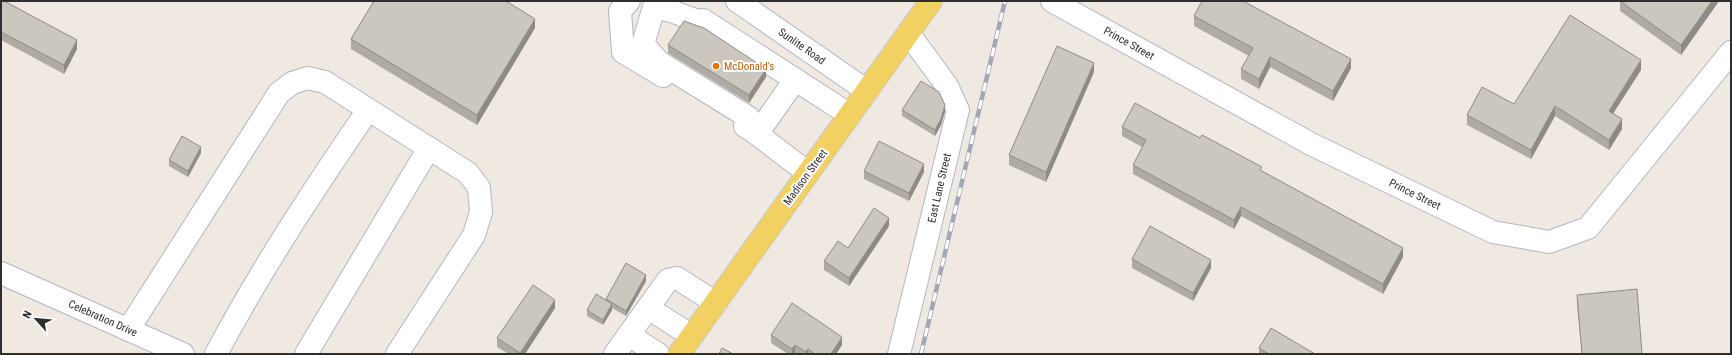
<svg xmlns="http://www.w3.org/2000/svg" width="1732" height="355" viewBox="0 0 1732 355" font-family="'Roboto Condensed',sans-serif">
<rect width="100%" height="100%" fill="#efe9e1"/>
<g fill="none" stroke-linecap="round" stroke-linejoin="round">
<g stroke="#b4b7c1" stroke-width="24">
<g id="minor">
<polyline points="629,1 620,11 623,52 663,76"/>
<polyline points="737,1 867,91"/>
<polyline points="1052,1 1311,144 1493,232 1549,242 1588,228 1731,52"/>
<polyline points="703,20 850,115"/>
<polyline points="714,27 671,11 654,7 643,44 659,62 748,117 757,134 795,80"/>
<polyline points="745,126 757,134 808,173"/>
<polyline points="1,273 183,354"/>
<polyline points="648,308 692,336"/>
<polyline points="128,330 279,93 292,83 308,78 325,82 468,173 479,188 481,212 474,235 397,354"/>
<polyline points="629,335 658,354"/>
<path d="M216,354C261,269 314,189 368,110"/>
<polyline points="306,354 429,148"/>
<polyline points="615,354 668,280 677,278 716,303"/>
<polyline points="899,354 958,110 947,86 909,34"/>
</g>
</g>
<g stroke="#c9c9c9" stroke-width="24">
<polyline id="major" points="679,354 931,1"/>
</g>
<use href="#minor" stroke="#fff" stroke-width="22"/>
<use href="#major" stroke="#f2d163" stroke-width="22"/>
<g stroke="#a3a6b8" stroke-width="4.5">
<polyline id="rail" points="921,354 1005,1"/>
</g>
<use href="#rail" stroke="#fff" stroke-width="3" stroke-dasharray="9" stroke-linecap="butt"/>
</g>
<g fill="#afaba4">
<polygon points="1,1 77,49 64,74 1,40"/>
<polygon points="371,1 506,1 535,28 477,125 351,49 351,39 373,2"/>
<polygon points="1620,1 1719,1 1681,55 1620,11"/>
<polygon points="1194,16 1351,68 1333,101 1270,67 1259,89 1241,79 1241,69 1249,56 1194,26"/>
<polygon points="668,45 766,77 749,103 668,53"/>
<polygon points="1641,70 1613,113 1622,129 1609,150 1555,116 1531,159 1467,125 1467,115 1514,104"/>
<polygon points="1094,72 1046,182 1009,165 1009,155"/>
<polygon points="902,110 945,111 941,125 935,136 902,116"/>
<polygon points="1122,127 1262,171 1403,257 1383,294 1241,216 1234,229 1133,174 1133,165 1142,147 1122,136"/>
<polygon points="201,153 188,177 169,166 169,160"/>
<polygon points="864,171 924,172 909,201 864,179"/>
<polygon points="889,226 849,286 824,270 824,261"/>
<polygon points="1132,259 1211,268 1193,301 1132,268"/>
<polygon points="646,281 626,316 612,308 612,310 603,325 587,316 587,310 606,300 606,299"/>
<polygon points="1577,295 1642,354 1582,354 1577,305"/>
<polygon points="555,308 525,354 509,354 497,347 497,338"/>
<polygon points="771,335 842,345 836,354 796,354 795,353 794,354 788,354 771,343"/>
<polygon points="1259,348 1315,354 1259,354"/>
</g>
<g fill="#8e8b86">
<polygon points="1712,1 1719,1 1681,55 1681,45"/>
<polygon points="535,19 535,28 477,125 477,115"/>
<polygon points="77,40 77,49 64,74 64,65"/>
<polygon points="1270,57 1270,67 1259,89 1259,79"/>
<polygon points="1351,59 1351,68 1333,101 1333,91"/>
<polygon points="1641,60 1641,70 1609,120 1609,111"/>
<polygon points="1094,63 1094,72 1046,182 1046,172"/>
<polygon points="766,69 766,77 749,103 749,95"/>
<polygon points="945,105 945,111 941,125 935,136 935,130"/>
<polygon points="1555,106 1555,116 1531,159 1531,150"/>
<polygon points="1622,119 1622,129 1609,150 1609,140"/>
<polygon points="201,147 201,153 188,177 188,171"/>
<polygon points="924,164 924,172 909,201 909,193"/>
<polygon points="1241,207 1241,216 1234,229 1234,220"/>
<polygon points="889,218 889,226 849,286 849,278"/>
<polygon points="1403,248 1403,257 1383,294 1383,284"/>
<polygon points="1211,260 1211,268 1193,301 1193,293"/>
<polygon points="646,275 646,281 626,316 626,311"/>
<polygon points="555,300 555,308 525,354 520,354"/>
<polygon points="612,304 612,310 603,325 603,320"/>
<polygon points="842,337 842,345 836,354 831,354"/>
<polygon points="795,345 795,353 794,354 792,354 792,349"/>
<polygon points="808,349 808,354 806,354 806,352"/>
</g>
<g fill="#cbc7bf" stroke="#8e8b86">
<polygon points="1,1 4,1 77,40 64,65 1,32"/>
<polygon points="374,1 506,1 535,19 477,115 351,39"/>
<polygon points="1202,1 1243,1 1351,59 1333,91 1270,57 1259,79 1241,69 1253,48 1194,16"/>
<polygon points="1620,1 1712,1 1681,45"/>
<polygon points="1570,15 1641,60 1609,111 1622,119 1609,140 1555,106 1531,150 1467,115 1482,87 1514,104"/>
<polygon points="684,21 704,28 766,69 749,95 668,45"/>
<polygon points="1057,46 1094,63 1046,172 1009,155"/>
<polygon points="921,81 939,92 945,105 941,119 935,130 902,110"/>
<polygon points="1135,103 1200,138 1202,135 1262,167 1260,170 1403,248 1383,284 1241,207 1234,220 1133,165 1146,140 1122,127"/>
<polygon points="182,136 201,147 188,171 169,160"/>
<polygon points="879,141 924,164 909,193 864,171"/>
<polygon points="874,208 889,218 849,278 824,261 838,241 848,248"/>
<polygon points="1150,226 1211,260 1193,293 1132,259"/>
<polygon points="626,263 646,275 626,311 606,299"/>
<polygon points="533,285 555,300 520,353 497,338"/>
<polygon points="1637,289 1642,354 1582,354 1577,295"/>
<polygon points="596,294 612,304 603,320 587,310"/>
<polygon points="792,303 842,337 831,354 815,354 808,349 806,352 795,345 792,349 771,335"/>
<polygon points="1271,328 1315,354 1269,354 1259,348"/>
<polygon points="722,348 733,354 719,354"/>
</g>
<circle fill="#e8710a" stroke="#fff" stroke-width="1.5" cx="716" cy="66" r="4"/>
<g text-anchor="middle" stroke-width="4" stroke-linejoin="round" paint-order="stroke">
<g font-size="11" fill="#2e2e2e" stroke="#fff">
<text transform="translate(1129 43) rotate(29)" y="4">Prince Street</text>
<text transform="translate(802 46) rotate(35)" y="4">Sunlite Road</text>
<text transform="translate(805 177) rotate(-54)" y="4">Madison Street</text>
<text transform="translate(939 188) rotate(-77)" y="4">East Lane Street</text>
<text transform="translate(1415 194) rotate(26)" y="4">Prince Street</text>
<text transform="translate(103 318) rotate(24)" y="4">Celebration Drive</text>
</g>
<g font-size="11" fill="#c56008" stroke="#fff" text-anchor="start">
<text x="724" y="70">McDonald's</text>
</g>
</g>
<rect width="1732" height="355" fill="none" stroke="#2e2e2e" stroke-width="4"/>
<g transform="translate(36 319) rotate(297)" stroke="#ffffff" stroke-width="3" paint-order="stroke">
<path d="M0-3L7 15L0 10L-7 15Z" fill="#2e2e2e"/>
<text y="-6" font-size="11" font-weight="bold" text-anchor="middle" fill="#2e2e2e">N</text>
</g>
</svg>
